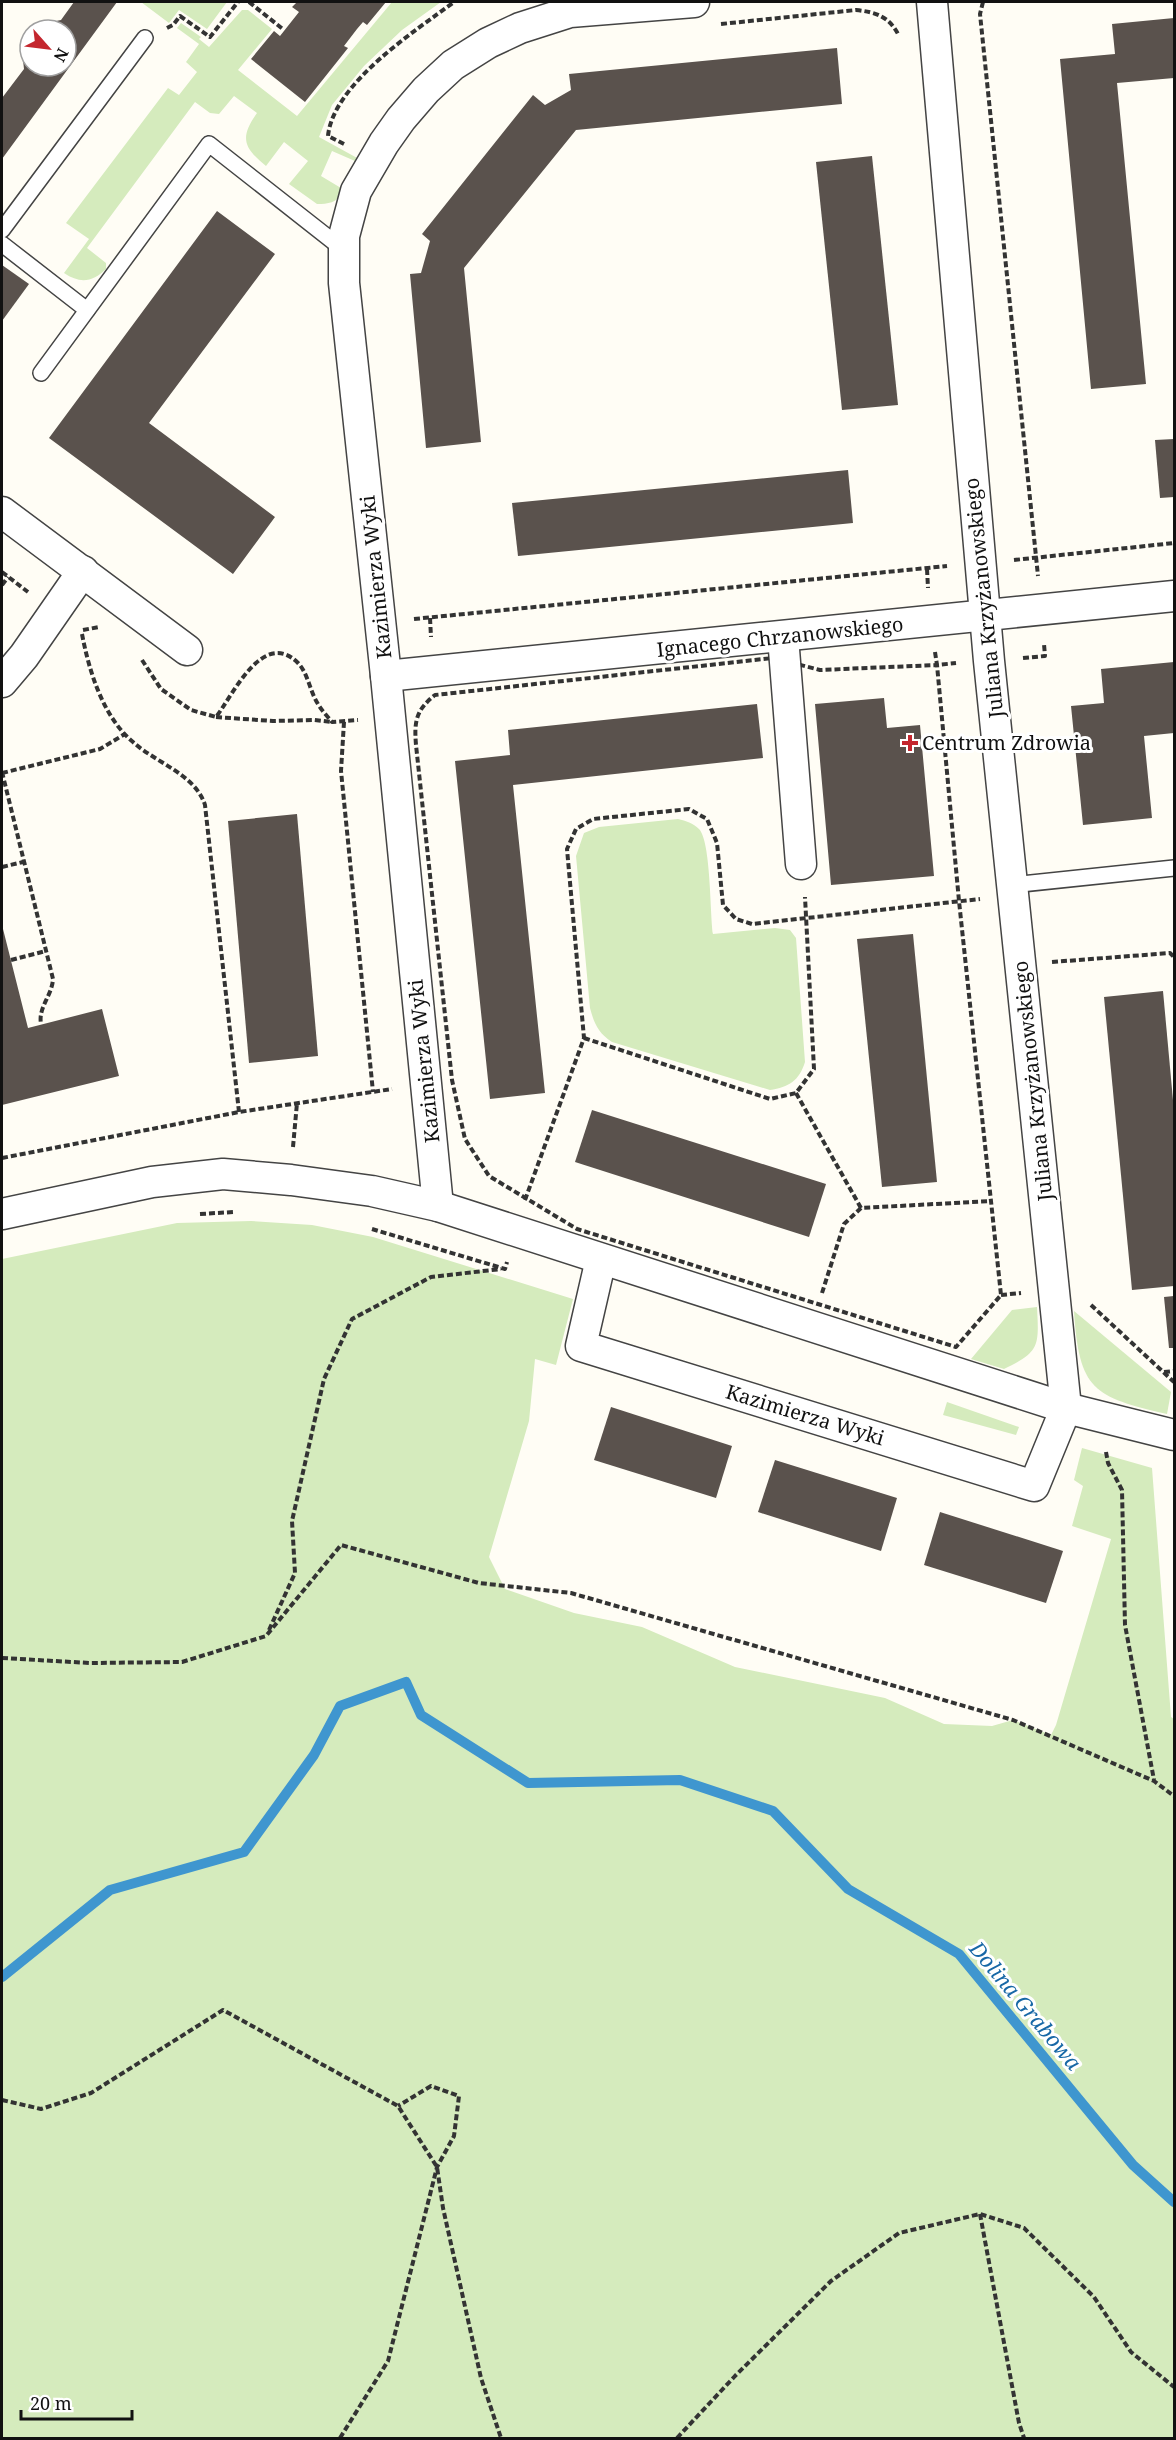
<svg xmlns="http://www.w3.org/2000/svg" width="1176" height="2440" viewBox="0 0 1176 2440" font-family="'Noto Serif',serif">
<rect width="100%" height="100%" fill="#fffdf5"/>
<g fill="#d5ebbd">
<polygon points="141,2 227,2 207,29 179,10 169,23"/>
<path d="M392,2H441L402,30L364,66L332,105L319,137L359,159L355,161L332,151L321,176L341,188L342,192C337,203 328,204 317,204L289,184L308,161L284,142L266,166C244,148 239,138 257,113L234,96L219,114L210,113L195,102L87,248L106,263V269C93,282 80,284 64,273L89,239L66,223L168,88L179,95L197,72L186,62L199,44L177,28L181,23L201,37L199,39L209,47L242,10H248L272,29L238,70L297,116Z"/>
<path d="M678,819C686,821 693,823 699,829C711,841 710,914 713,934L775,928L790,930L796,938L805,1062C799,1081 789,1087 770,1090L612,1042C598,1033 594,1023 590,1008L576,856L584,833L599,827Z"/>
<polygon points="251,1221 312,1225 373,1237 573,1299 556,1365 535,1359 529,1421 489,1557 505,1589 574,1613 642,1627 735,1667 885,1698 944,1724 992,1726 1013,1720 1051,1735 1056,1725 1111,1539 1072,1526 1083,1486 1074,1480 1082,1448 1152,1468 1171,1717 1174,1719 1174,2438 2,2438 2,1259 177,1223"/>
<path d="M1037,1307C1039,1346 1040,1352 1004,1369L971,1359L1012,1310Z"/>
<path d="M1074,1311L1171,1392L1167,1414C1093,1397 1079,1390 1074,1311Z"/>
<polygon points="947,1402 1019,1427 1016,1435 943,1415"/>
</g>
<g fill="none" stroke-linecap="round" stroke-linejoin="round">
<polyline stroke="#3f96cf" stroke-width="10" points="2,1977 110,1890 244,1852 314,1755 340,1706 406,1682 421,1715 528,1783 680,1780 773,1811 848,1889 959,1954 1133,2165 1174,2202"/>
</g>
<g fill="#5a524d">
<polygon points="74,2 117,2 2,159 2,98 24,69 23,60 30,58 30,66 66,66 66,30 52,30 51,22 61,20"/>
<polygon points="297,2 386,2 367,25 363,22 357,29 344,46 348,48 305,102 251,59 274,31 280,36 299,12 292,7"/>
<polygon points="1174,18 1174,78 1117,83 1146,384 1091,389 1060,59 1115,54 1112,24"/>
<polygon points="837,48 842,104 576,130 464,268 481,442 426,448 410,274 421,273 430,241 422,234 533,95 545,105 571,90 569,74"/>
<polygon points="872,156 898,405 842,410 816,162"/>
<polygon points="217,211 275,254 149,423 275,517 233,574 49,438"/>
<polygon points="2,265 29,284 2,321"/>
<polygon points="1174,439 1174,497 1160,498 1155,440"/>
<polygon points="848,470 853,523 518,556 512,503"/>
<polygon points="1174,662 1174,733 1144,736 1152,818 1083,825 1071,706 1104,703 1101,669"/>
<polygon points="884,698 887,728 920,725 934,876 831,885 815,704"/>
<polygon points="757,704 763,758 513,785 545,1093 490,1099 455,761 510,755 508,730"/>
<polygon points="297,814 318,1056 249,1063 228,821"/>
<polygon points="2,925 28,1028 102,1009 119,1076 2,1105"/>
<polygon points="913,934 937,1182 882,1187 857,939"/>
<polygon points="1163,991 1174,1111 1174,1286 1132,1290 1104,997"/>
<polygon points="592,1110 826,1184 809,1237 575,1162"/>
<polygon points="1174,1296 1174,1348 1169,1348 1164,1297"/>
<polygon points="611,1407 732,1446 716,1498 594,1460"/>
<polygon points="775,1460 897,1498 881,1551 758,1512"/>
<polygon points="940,1512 1063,1551 1046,1603 924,1565"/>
</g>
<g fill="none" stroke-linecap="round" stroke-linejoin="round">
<g stroke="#444" stroke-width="18">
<g id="lane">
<polyline points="2,230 145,38"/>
<polyline points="2,244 87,310"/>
<polyline points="41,373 209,144 344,250"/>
<polyline points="1012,885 1174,868"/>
</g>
</g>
<g stroke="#444" stroke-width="33">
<g id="street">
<polyline points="2,512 187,650"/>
<polyline points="783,637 801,864"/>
<polyline points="386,676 1174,596"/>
<polyline points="2,682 24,656 83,571"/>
<polyline points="438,1206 386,676 344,283 344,236 356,191 384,143 401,119 426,90 453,65 488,43 520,28 570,12 694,2"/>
<polyline points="2,1214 152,1182 223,1174 291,1180 372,1191 438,1206 1066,1408 1174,1435"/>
<polyline points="601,1259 581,1346 1034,1486 1066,1408 989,661 932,2"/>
</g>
</g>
<g stroke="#333" stroke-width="4" stroke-dasharray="6 3" stroke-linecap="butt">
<polyline points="249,2 284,30"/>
<polyline points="983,2 980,14 1038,576"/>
<path d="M721,24L856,10C876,12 890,17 899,36"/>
<polyline points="167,28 173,25 180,16 210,37 238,2"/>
<path d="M344,144L328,136C333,84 415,31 454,2"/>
<polyline points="1014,560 1174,543"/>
<polyline points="927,569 928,588"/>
<polyline points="2,572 28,592"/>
<polyline points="2,585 8,577"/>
<polyline points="430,618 431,637"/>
<polyline points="414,619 947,566"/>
<polyline points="83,630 99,627"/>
<path d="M82,634C89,671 103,717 133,742C156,763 195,774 205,805L239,1112"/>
<polyline points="935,652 937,665 956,663"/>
<path d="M773,658L820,670L937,665L959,901L1001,1295L956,1347L577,1229L489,1176L465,1139L452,1080L416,745C414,721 416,710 435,695Z"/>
<polyline points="1023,658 1045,656 1044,644"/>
<path d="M142,660L161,689L191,710L216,717C233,695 263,628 298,663C308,673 310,692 318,704C322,711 328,717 332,722L358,720"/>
<polyline points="216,717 273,721 314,720 332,722"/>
<polyline points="344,722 341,771 373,1092"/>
<path d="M2,772L53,979C52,996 38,1007 41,1024"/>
<polyline points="2,773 100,749 125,734"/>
<polyline points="2,867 23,862"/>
<polyline points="11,960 46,951"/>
<polyline points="1052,962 1170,953 1174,957"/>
<polyline points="584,1038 770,1099 796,1093 814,1069 805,897"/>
<polyline points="796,1093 861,1208"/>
<polyline points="293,1147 297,1103"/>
<polyline points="2,1158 239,1112 392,1089"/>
<polyline points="525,1200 584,1038 567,849 576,829 593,819 689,809 707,819 717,843 723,905 736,919 752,924 980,899"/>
<polyline points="200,1214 234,1212"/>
<polyline points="372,1229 505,1269 507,1262"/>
<polyline points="822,1293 844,1224 861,1208 991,1201"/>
<polyline points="1001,1295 1021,1293"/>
<polyline points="1091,1305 1174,1382"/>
<polyline points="1164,1372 1174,1371"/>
<polyline points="1106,1452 1108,1463 1122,1490 1125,1625 1154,1780"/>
<polyline points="269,1630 295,1573 292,1521 324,1379 352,1319 431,1277 501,1269"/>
<polyline points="2,1658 90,1663 182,1662 266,1636 341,1545 479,1583 571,1593 1013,1720 1154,1781 1174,1796"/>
<polyline points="2,2100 41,2109 91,2093 223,2010 398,2106 437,2167 443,2208 481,2378 501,2438"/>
<polyline points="980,2214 1019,2423 1024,2438"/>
<polyline points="340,2438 388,2361 437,2167 454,2136 459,2096 431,2086 398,2106"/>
<polyline points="677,2438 735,2376 831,2281 899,2233 980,2214 1024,2228 1094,2297 1131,2352 1174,2387"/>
</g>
<use href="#lane" stroke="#fff" stroke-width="15"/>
<use href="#street" stroke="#fff" stroke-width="30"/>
</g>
<path fill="#c4262e" stroke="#fff" stroke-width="2" d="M907 734h6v6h6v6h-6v6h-6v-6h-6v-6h6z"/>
<g text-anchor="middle" stroke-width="6" stroke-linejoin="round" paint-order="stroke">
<g font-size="20" fill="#111" stroke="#fff">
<text transform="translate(376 577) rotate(-96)" y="7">Kazimierza Wyki</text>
<text transform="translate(984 598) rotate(-96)" y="7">Juliana Krzyżanowskiego</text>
<text transform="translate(780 637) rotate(-6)" y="7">Ignacego Chrzanowskiego</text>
<text transform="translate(424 1061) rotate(-96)" y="7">Kazimierza Wyki</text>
<text transform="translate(1033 1081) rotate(-96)" y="7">Juliana Krzyżanowskiego</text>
<text transform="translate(805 1415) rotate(17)" y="7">Kazimierza Wyki</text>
</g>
<g font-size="20" fill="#111" stroke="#fff" text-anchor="start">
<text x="922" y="750">Centrum Zdrowia</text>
</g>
<g font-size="21" font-style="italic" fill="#1768a6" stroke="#fff">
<text transform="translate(1025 2006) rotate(50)" y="7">Dolina Grabowa</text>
</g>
</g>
<rect width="1176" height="2440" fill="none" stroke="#111111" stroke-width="6"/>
<g transform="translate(48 48) rotate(118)"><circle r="28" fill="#ffffff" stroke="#a0a0a0" stroke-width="1.5"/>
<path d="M0-4.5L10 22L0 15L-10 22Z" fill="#c4262e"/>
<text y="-9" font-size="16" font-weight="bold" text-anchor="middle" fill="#111111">N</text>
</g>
<path d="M21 2410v9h111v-9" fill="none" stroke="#111111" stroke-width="3"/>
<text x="30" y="2410" font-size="18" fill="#111111" stroke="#ffffff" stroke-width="4.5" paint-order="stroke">20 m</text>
</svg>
